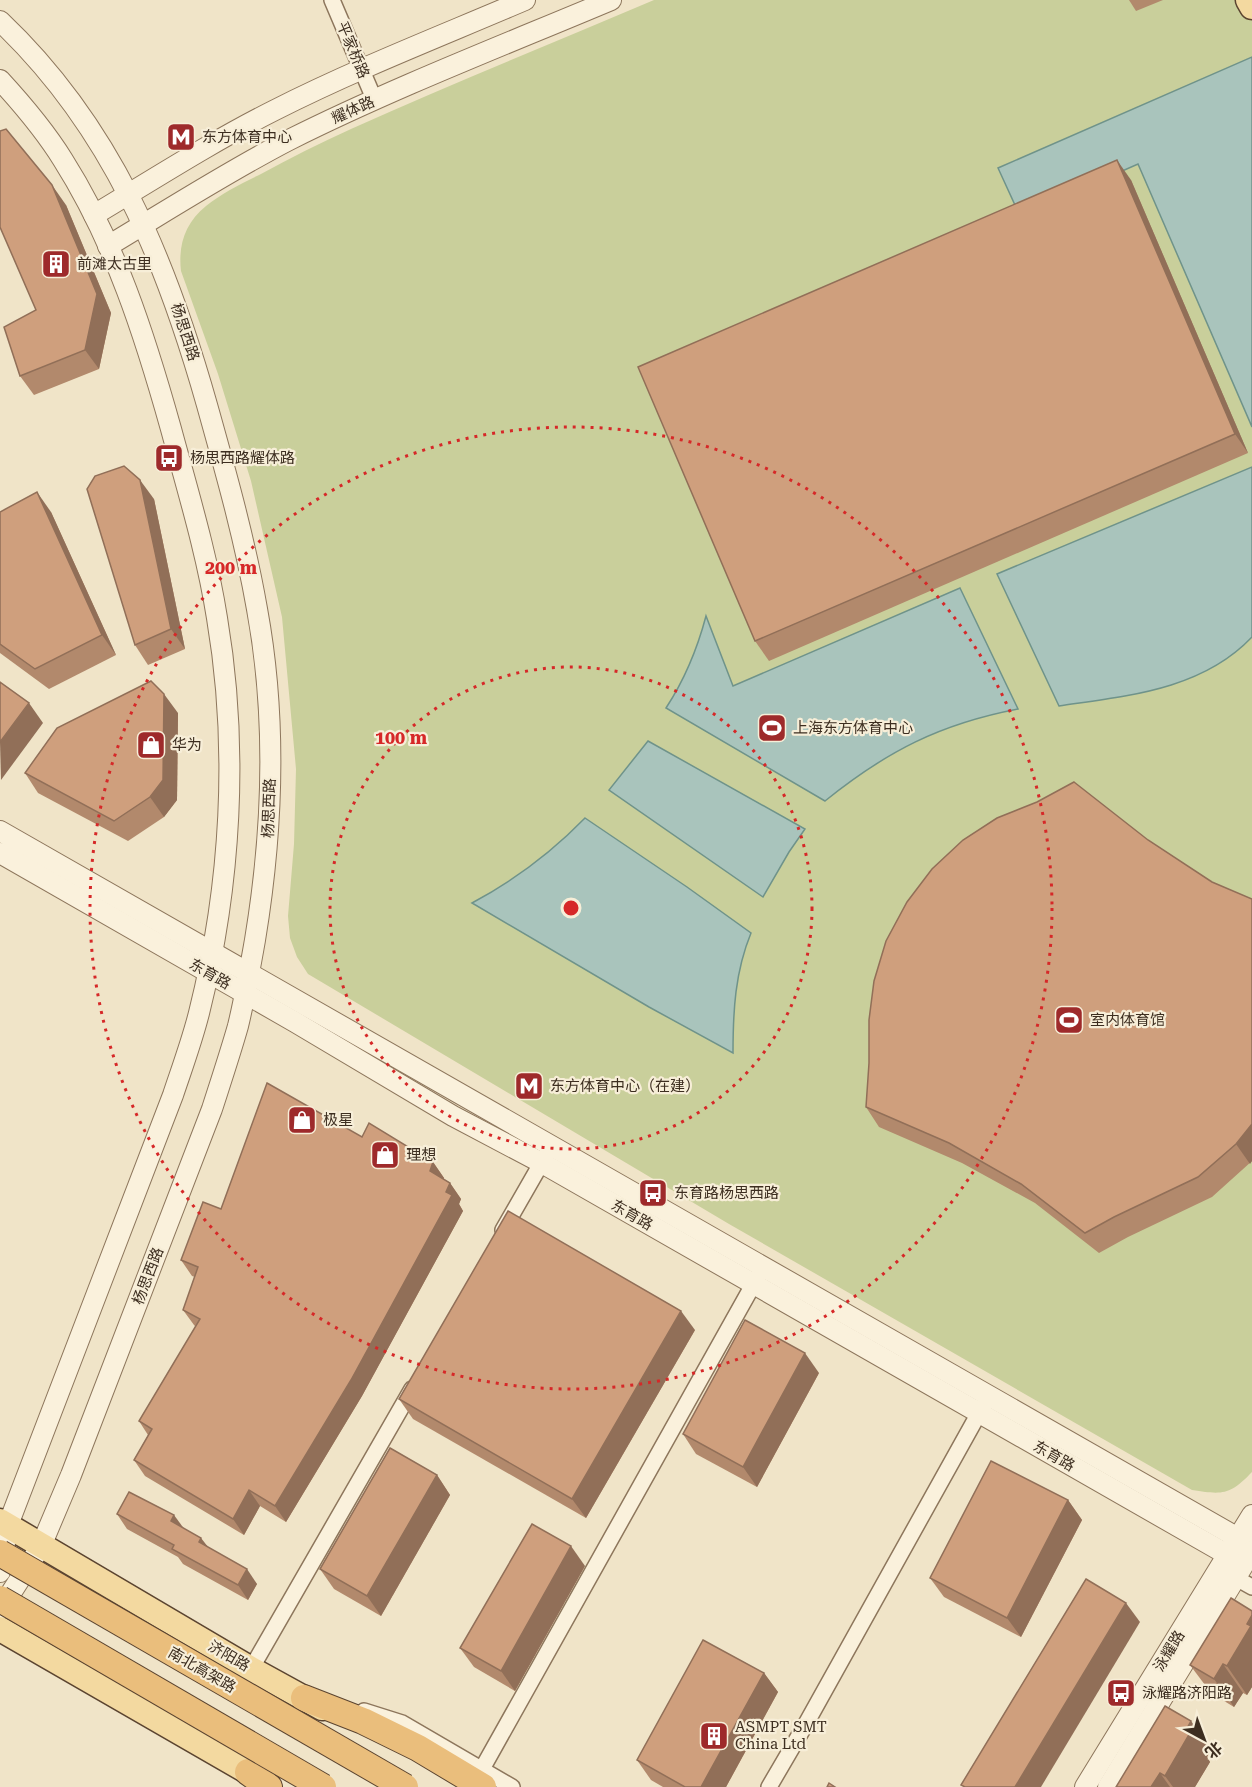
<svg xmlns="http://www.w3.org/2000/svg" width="1252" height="1787" viewBox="0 0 1252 1787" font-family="'Roboto Serif','Noto Sans SC',serif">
<rect width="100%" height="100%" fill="#f0e4c8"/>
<path fill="#c9cf9b" d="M654,0H1252V1472C1230,1495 1223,1495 1192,1490L729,1224L308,974L297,957L290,938L288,916L294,844L296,769L282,617L251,481L218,374L181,271C178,245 185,223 206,206C222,193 242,183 261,174C290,158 320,143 351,129C451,84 553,43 654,0Z"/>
<g fill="#a9c4bc" stroke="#6f938a" stroke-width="1.5">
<polygon points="1252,57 1252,427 1138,164 1020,216 998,168"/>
<path d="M1252,467V637C1202,690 1127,696 1059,706L997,574Z"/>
<path d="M960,588L1018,709C940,724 887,751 825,801L666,708C685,679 697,650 706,616L733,686Z"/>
<polygon points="648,741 805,829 789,852 763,897 609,790"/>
<path d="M585,818L687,887L751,933C735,972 733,1011 733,1053L649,1007L472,903C515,880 551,853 585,818Z"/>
</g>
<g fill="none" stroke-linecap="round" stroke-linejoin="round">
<g stroke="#8d765c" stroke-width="18">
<g id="minor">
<polyline points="332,0 375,101"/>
<polyline points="503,1230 546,1155"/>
<polyline points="1236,1578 1252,1587"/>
<polyline points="251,1669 412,1389"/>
<polyline points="364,1711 402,1723 512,1787"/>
<polyline points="482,1769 758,1276"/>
<polyline points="769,1787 807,1722 984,1404"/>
</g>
</g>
<g stroke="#8d765c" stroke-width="22">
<g id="tertiary">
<path d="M0,21C112,127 166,260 207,405C226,473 245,540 257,609C277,718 273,831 255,940C250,968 245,997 238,1026C230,1054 221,1081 212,1109L71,1475L41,1546L0,1610"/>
<path d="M0,80C23,105 45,131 63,160C115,242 145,336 171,429C188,492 207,554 217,618C239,748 231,885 199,1013C192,1041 182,1068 173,1095L8,1525L0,1572"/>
<path d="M94,215C154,179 213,141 275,110C356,69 441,36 525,0"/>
<path d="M108,246C168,210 227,172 289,140C393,88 504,45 611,0"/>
<polyline points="0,831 1238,1538 1252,1535"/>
<polyline points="0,853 295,1022 453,1116 542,1163 1228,1555 1236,1578"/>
<polyline points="1085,1787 1252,1515"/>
<polyline points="1108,1787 1252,1551"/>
</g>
</g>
<g stroke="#5b4430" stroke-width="27">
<g id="primary">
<polyline points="1248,0 1252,7"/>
<polyline points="0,1521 251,1669 322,1708"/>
<polyline points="0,1629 264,1781"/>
</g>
</g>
<g stroke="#5b4430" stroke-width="28">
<g id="trunk">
<polyline points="304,1698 363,1721 418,1748 483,1787"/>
<polyline points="248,1772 269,1787"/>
</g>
</g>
<use href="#minor" stroke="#faf1dc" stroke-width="15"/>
<use href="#tertiary" stroke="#faf1dc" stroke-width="20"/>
<use href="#primary" stroke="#f3d9a0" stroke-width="24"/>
<use href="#trunk" stroke="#eabe7c" stroke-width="26"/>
<g stroke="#5b4430" stroke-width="28" stroke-linecap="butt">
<g id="trunk-bridge">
<polyline points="0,1553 405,1787"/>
<polyline points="0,1599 323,1787"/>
</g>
</g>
<use href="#trunk-bridge" stroke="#eabe7c" stroke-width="26"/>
</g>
<g fill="#b2896c">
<polygon points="1129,0 1163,0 1136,11"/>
<polygon points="1131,180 1248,453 769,661 755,641"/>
<polygon points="66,205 111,313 99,369 34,395 20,376 36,310"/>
<polygon points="154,499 185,649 148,665 135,645"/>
<polygon points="0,512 51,512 116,655 49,689 0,653"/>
<polygon points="178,713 177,800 164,817 128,841 38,793 25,773"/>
<polygon points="1148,840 1212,882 1252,899 1252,1161 1212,1197 1128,1237 1099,1253 1035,1203 962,1163 879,1127 866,1107"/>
<polygon points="362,1137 433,1162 444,1178 444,1179 450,1183 461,1199 459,1204 463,1211 362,1396 286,1522 260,1506 244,1535 145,1476 134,1460 148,1435 139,1421 196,1327 194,1325 183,1310 195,1277 192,1276 181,1260 221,1209"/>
<polygon points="695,1330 586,1518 413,1419 399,1399"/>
<polygon points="819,1373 757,1487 696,1454 683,1434"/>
<polygon points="437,1475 450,1495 381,1616 334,1589 320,1569"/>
<polygon points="1068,1500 1082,1520 1021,1637 944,1597 930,1578"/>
<polygon points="117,1514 183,1528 257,1584 248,1600 183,1564 178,1557 127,1529"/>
<polygon points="585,1566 515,1691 474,1667 460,1648"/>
<polygon points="1252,1611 1252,1687 1247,1695 1243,1693 1234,1707 1211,1693 1190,1665"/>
<polygon points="764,1673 778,1692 726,1787 663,1787 651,1780 637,1760"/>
<polygon points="1211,1750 1207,1757 1210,1762 1195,1787 1116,1787"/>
</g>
<g fill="#916f58">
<polygon points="1117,160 1131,180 1248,453 1235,434"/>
<polygon points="52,185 66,205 111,313 99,369 85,350"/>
<polygon points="140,480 154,499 185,649 171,629"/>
<polygon points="37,492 51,512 116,655 102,635"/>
<polygon points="164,694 178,713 177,800 164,817 150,797"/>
<polygon points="29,703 43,723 1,780 0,742"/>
<polygon points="1252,1124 1252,1161 1250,1164 1236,1144"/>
<polygon points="433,1162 444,1178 441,1186 430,1171"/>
<polygon points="450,1183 461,1199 459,1204 463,1211 362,1396 286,1522 275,1506 446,1192"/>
<polygon points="681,1311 695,1330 586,1518 572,1499"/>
<polygon points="805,1353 819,1373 757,1487 743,1467"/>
<polygon points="437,1475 450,1495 381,1616 367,1596"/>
<polygon points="249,1490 260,1506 244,1535 233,1519"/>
<polygon points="1068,1500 1082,1520 1021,1637 1007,1618"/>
<polygon points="174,1515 185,1530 171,1521"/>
<polygon points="201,1538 212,1552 199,1542"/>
<polygon points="571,1546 585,1566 515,1691 501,1671"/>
<polygon points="247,1569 257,1584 248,1600 238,1585"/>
<polygon points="1126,1603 1140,1622 1041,1787 1015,1787"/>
<polygon points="1252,1615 1252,1687 1247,1695 1227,1666"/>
<polygon points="1223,1664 1243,1693 1234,1707 1214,1679"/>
<polygon points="764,1673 778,1692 726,1787 701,1787"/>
<polygon points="1191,1721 1211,1750 1207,1757 1210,1762 1195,1787 1173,1787 1165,1776 1186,1730"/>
<polygon points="1160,1773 1170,1787 1151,1787"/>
</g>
<g fill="#cf9f7d" stroke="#916f58" stroke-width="1.5">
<polygon points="6,129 52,185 97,294 85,350 20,376 4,327 36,310 0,227 0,131"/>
<polygon points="1117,160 1235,434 755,641 638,367"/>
<polygon points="124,466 140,480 171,629 135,645 87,489 95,476"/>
<polygon points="37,492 102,635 35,669 0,644 0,512"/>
<polygon points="151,681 164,694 163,780 150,797 114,821 25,773 57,728"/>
<polygon points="0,682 29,703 0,742"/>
<polygon points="1074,782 1148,840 1212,882 1252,899 1252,1124 1236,1144 1198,1177 1114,1217 1085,1233 1021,1184 949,1143 866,1107 869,1063 869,1020 874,981 886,941 907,902 932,869 963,840 997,818 1037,802"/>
<polygon points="267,1083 362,1137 369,1123 433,1162 430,1171 450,1183 446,1192 452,1195 351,1380 275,1506 249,1490 233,1519 134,1460 152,1429 139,1421 200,1319 183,1310 198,1267 181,1260 203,1202 221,1209"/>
<polygon points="508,1211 681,1311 572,1499 399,1399"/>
<polygon points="745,1320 805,1353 743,1467 683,1434"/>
<polygon points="390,1448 437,1475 367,1596 320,1569"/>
<polygon points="991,1461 1068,1500 1007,1618 930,1578"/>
<polygon points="129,1492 174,1515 171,1521 201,1538 199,1542 247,1569 238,1585 172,1549 174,1545 117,1514"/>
<polygon points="532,1524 571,1546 501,1671 460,1648"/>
<polygon points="1086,1579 1126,1603 1015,1787 965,1787 961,1785"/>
<polygon points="1231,1598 1252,1611 1252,1615 1247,1624 1251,1626 1227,1666 1223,1664 1214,1679 1190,1665"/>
<polygon points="703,1640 764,1673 701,1787 685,1787 637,1760"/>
<polygon points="1165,1706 1191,1721 1186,1730 1190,1733 1165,1776 1160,1773 1151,1787 1116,1787"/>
<polygon points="829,1783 835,1787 827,1787"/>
</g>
<g fill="none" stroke="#d62828" stroke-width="3" stroke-dasharray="3 6">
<circle cx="571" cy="908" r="241"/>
<circle cx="571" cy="908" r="481"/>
</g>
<defs>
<g id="metro-square" transform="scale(1.5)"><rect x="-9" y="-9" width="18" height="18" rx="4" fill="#9e2a2b" stroke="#f7eed8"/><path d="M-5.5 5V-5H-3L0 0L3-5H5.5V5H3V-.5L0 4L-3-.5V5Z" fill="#fff"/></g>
<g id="building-square" transform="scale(1.5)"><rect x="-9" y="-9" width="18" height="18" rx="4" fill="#9e2a2b" stroke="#f7eed8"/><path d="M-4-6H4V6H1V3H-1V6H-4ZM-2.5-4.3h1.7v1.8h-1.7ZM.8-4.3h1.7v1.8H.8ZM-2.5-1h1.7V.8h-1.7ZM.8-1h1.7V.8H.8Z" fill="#fff"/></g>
<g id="bus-square" transform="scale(1.5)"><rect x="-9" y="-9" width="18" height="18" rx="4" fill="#9e2a2b" stroke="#f7eed8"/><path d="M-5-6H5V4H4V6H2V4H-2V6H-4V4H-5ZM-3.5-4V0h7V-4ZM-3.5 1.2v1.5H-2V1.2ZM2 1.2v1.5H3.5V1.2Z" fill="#fff"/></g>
<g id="stadium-square" transform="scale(1.5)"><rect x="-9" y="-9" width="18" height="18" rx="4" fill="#9e2a2b" stroke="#f7eed8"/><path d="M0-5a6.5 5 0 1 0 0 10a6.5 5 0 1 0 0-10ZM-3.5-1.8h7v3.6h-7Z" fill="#fff"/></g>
<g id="shop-square" transform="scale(1.5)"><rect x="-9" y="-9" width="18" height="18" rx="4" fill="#9e2a2b" stroke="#f7eed8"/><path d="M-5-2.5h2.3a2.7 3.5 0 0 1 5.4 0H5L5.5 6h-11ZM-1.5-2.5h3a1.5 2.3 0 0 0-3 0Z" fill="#fff"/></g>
</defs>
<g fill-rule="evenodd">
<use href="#metro-square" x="181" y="137"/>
<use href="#building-square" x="56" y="264"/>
<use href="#bus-square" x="169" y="458"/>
<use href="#stadium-square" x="772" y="728"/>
<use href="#shop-square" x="151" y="745"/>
<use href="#stadium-square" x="1069" y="1020"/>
<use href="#metro-square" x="529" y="1086"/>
<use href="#shop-square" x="302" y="1120"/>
<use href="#shop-square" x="385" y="1155"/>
<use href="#bus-square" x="653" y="1193"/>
<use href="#bus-square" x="1121" y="1693"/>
<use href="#building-square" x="714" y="1736"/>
</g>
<g text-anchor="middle" stroke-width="4.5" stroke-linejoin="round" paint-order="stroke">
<g font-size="15" fill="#3d2e20" stroke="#f7eed8">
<text transform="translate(353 50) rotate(67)" y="5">平家桥路</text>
<text transform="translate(353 110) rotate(-24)" y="5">耀体路</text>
<text transform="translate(185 332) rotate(72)" y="5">杨思西路</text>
<text transform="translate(269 808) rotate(-88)" y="5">杨思西路</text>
<text transform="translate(210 974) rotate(30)" y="5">东育路</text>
<text transform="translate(632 1215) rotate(30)" y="5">东育路</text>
<text transform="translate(148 1276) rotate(-69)" y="5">杨思西路</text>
<text transform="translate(1054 1456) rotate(30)" y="5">东育路</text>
<text transform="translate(1169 1651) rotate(-59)" y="5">泳耀路</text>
<text transform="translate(229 1656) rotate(30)" y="5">济阳路</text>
<text transform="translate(202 1670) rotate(30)" y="5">南北高架路</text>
</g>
<g font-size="15" fill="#3d2e20" stroke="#f7eed8" text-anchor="start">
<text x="202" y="142">东方体育中心</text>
<text x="77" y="269">前滩太古里</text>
<text x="190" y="463">杨思西路耀体路</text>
<text x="793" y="733">上海东方体育中心</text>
<text x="172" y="750">华为</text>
<text x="1090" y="1025">室内体育馆</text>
<text x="550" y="1091">东方体育中心（在建）</text>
<text x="323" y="1125">极星</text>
<text x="406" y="1160">理想</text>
<text x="674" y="1198">东育路杨思西路</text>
<text x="1142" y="1698">泳耀路济阳路</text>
<text x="735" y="1732">ASMPT SMT<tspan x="735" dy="17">China Ltd</tspan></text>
</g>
</g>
<circle cx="571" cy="908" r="9" fill="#d62828" stroke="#f7eed8" stroke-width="3"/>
<g font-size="18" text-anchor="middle" font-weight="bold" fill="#d62828" stroke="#f7eed8" stroke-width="4.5" stroke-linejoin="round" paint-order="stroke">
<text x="231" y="574">200 m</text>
<text x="401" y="744">100 m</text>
</g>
<g transform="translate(1204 1739) rotate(139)" stroke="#f7eed8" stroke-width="4.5" paint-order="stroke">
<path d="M0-4.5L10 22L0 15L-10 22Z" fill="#3d2e20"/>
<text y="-9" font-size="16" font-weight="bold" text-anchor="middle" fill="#3d2e20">北</text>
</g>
</svg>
